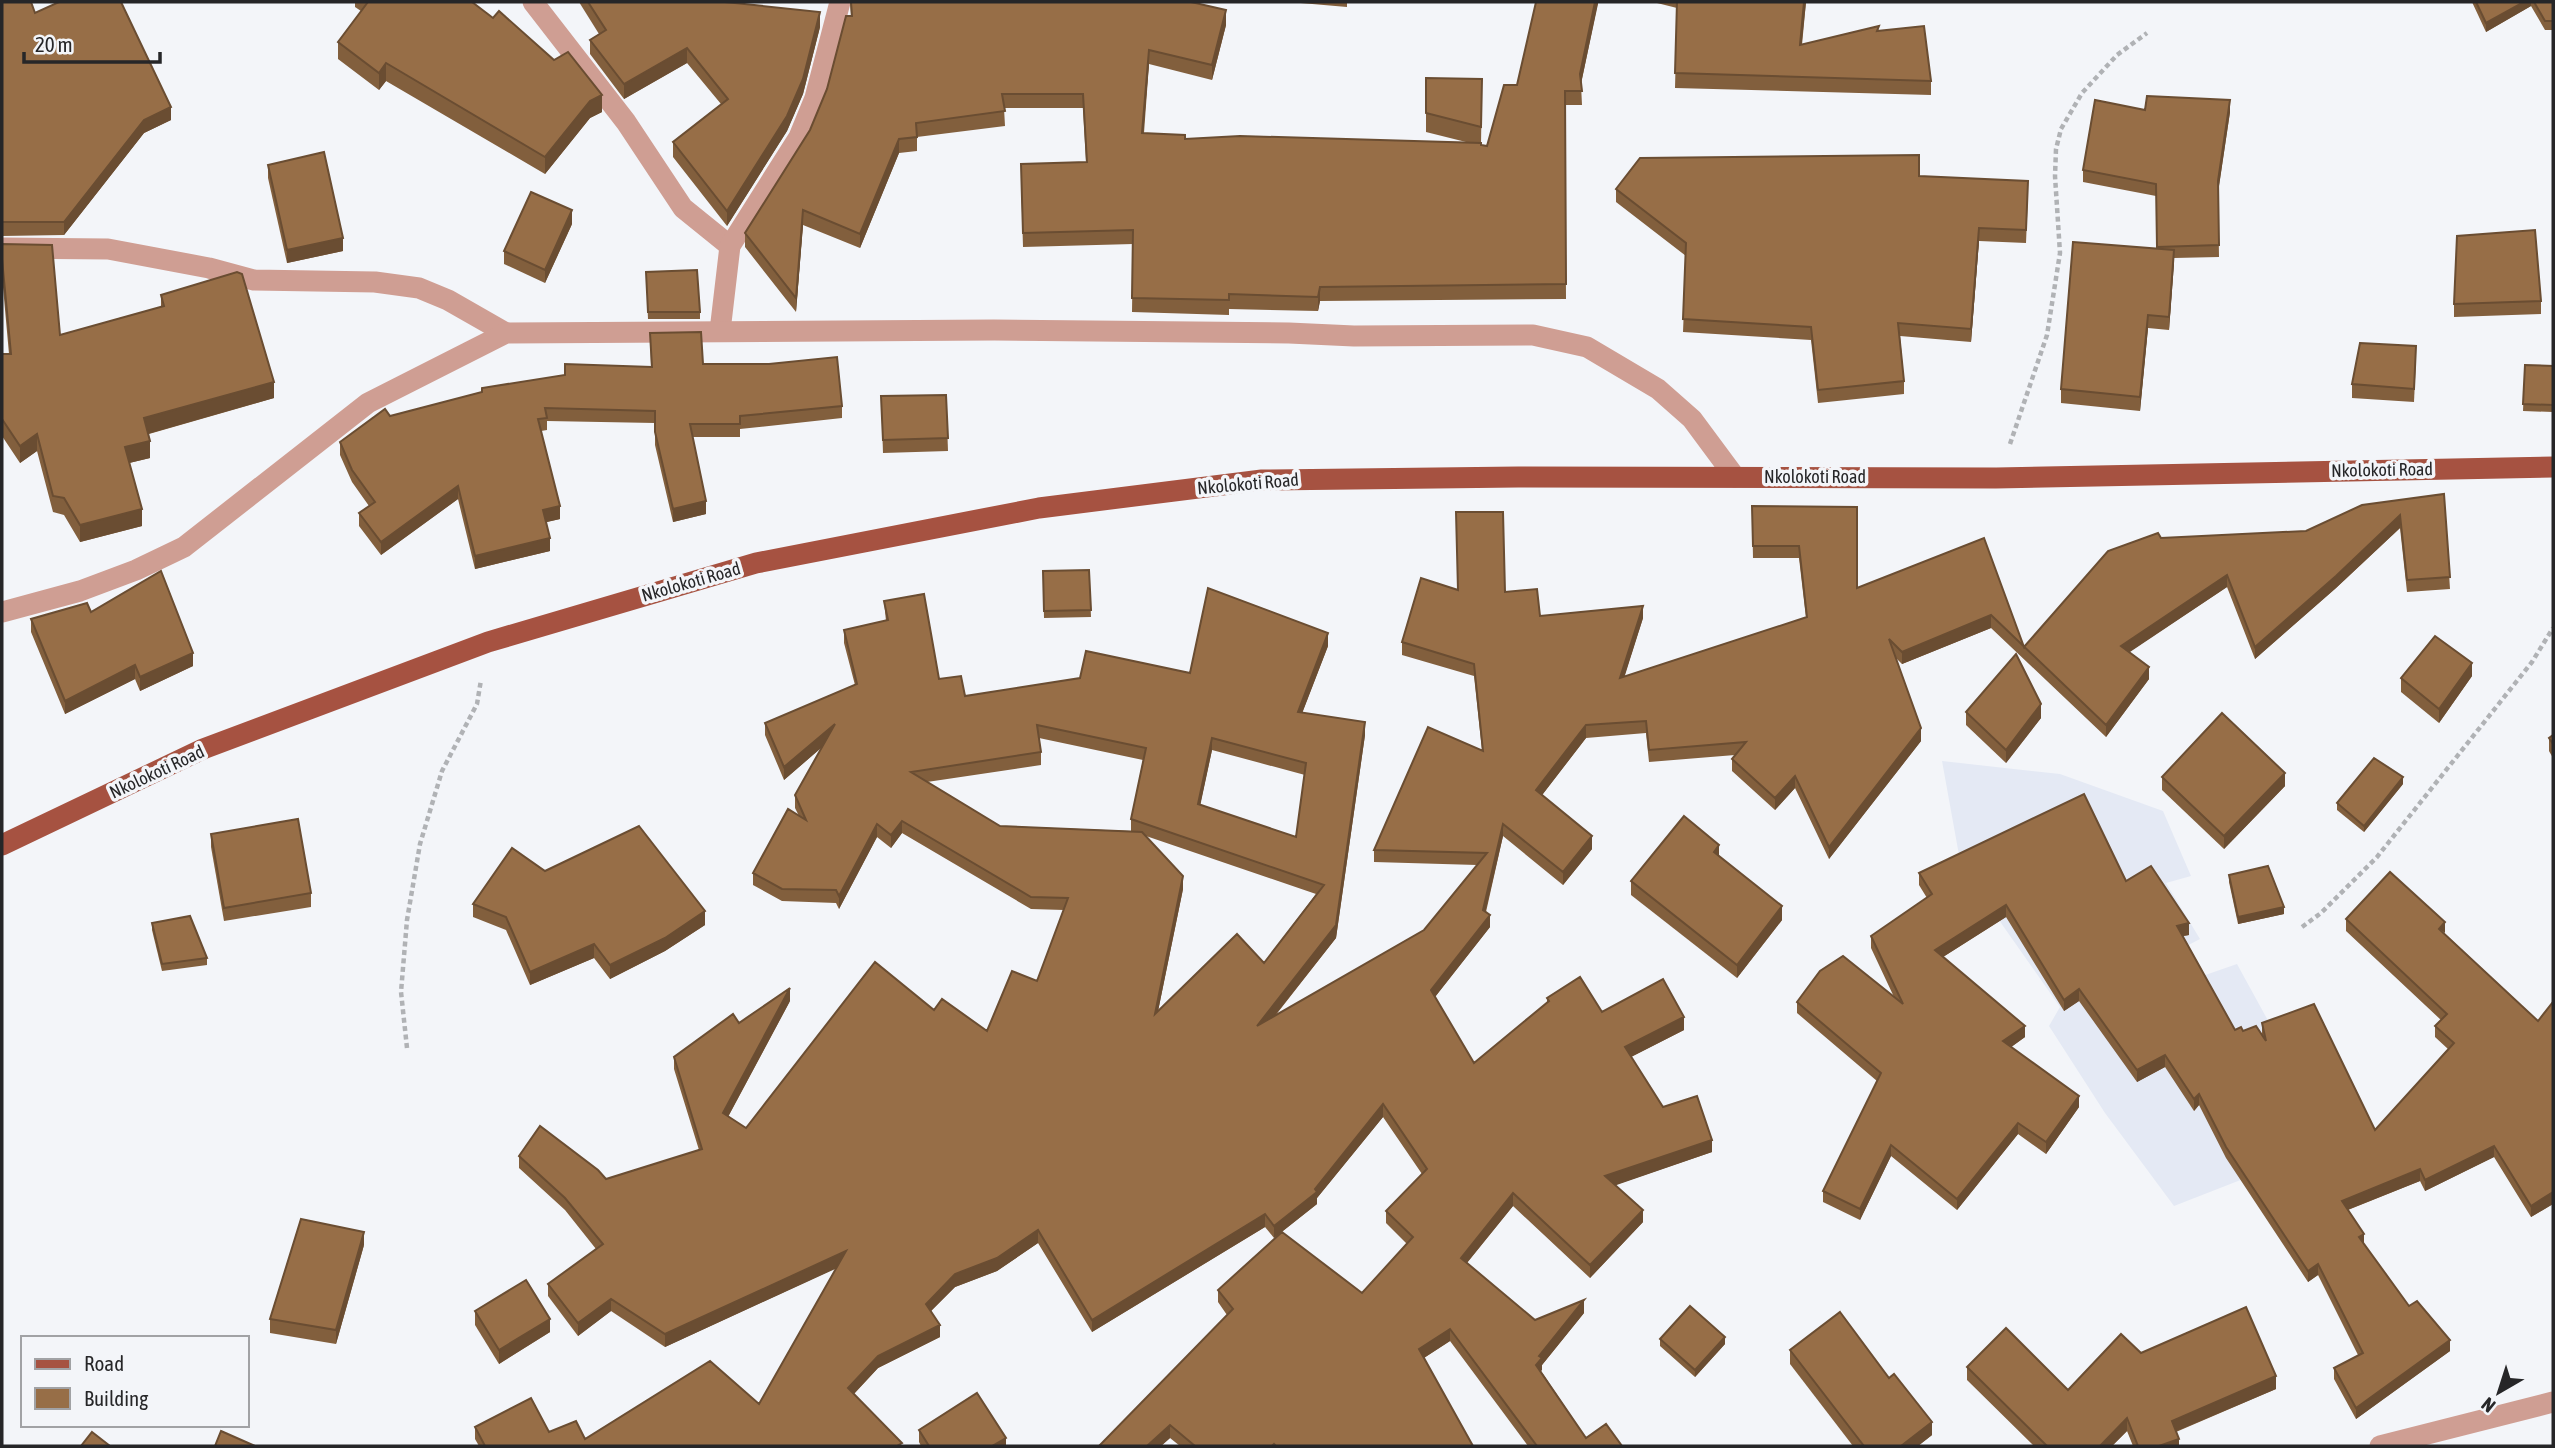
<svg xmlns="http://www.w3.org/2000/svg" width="2555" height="1448" viewBox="0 0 2555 1448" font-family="'Asap Condensed',sans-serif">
<rect width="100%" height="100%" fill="#f3f5f9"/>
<polygon fill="#e4e9f4" points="1942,761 2060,774 2163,811 2191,876 2166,883 2200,939 2140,970 2191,980 2237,964 2335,1143 2174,1206 2105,1113 2049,1026 2060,1007 1961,866"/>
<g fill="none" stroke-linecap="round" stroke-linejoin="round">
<g stroke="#b0b2b5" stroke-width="4.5" stroke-dasharray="5 3.5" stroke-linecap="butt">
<polyline points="2010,444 2047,335 2060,253 2055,176 2056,149 2061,129 2082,93 2117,55 2147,33"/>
<polyline points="2302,927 2321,913 2377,857 2532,662 2553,628"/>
<polyline points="407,1048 401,992 407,920 420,844 442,771 477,704 481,680"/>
</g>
<g stroke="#cf9e93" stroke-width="21">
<polyline points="533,2 626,122 683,208 730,246"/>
<polyline points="2,248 108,249 209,268 254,280 375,282 419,288 448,300 506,333"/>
<polyline points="720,331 730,246 799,137 815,98 840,2"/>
<polyline points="2,612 80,591 136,570 184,547 368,403 506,333 994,330 1289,333 1354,336 1533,335 1587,347 1658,389 1692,419 1735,477"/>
<polyline points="2380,1446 2553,1402"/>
</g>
<polyline stroke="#a65241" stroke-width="21" points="2,845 203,749 488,642 756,563 1039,508 1262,480 1518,477 1996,478 2553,467"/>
</g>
<g fill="#825f3d" fill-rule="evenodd">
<polygon points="2,2 35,13 171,120 144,133 64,235 2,236"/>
<polygon points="355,2 472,2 602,112 590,118 545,174 386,81 379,90 338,59 338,42 361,11 355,7"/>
<polygon points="579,2 725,2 820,27 803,94 787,131 727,226 673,157 673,142 721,104 687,63 624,99 590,54 590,40 599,34"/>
<polygon points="850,2 1226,25 1212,80 1149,64 1144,133 1185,139 1466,142 1426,132 1426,78 1482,79 1481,145 1487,146 1517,85 1598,2 1581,84 1582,105 1565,105 1566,299 1320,301 1318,311 1229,309 1229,315 1132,312 1133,244 1023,247 1021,179 1086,162 1083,108 1004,108 1005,126 917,137 917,151 899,153 860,248 803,225 796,312 745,247 745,233 810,130 827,89 851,16"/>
<polygon points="1289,2 1347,2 1347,7"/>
<polygon points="1653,2 1806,2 1802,45 1879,31 1931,81 1931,95 1675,88 1677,8"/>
<polygon points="2472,2 2553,2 2553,30 2545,30 2531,6 2486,32"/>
<polygon points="2145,110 2230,112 2218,192 2219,257 2174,258 2169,330 2148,328 2140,411 2061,403 2061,389 2157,249 2156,196 2083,182 2083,170"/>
<polygon points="268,165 343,251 287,263 268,178"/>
<polygon points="1919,176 2028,194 2026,243 1979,241 1971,342 1900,336 1904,381 1904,394 1818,403 1811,340 1683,332 1686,256 1616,202 1616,189"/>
<polygon points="572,224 545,283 504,264 504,251"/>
<polygon points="2,244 60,335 161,307 161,295 274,398 149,434 150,458 129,463 142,526 80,542 64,515 53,512 37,451 20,463 2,436 2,354 9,354 2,276"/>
<polygon points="646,272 700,312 700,319 648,319"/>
<polygon points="2541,301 2541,314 2454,317 2454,304"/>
<polygon points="650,333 703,364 842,406 842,418 740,429 740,437 692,437 706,514 673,522 655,445 655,423 547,421 547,430 541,431 560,519 546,522 550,551 475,569 458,499 381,555 359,526 359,513 369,506 352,482 340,455 340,442 390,416 651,367"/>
<polygon points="2416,359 2414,402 2352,398 2352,384"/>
<polygon points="2525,365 2553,366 2553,412 2523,411"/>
<polygon points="946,395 948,451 883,453 881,396"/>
<path d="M2444,494L2450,589L2407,592L2400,528L2336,588L2255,659L2227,587L2129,652L2149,679L2106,737L1991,628L1902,664L1895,657L1921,741L1829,859L1795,788L1775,810L1732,771V759L1735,755L1649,762L1646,733L1586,738L1542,795L1592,849L1563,885L1503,836L1486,912L1490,927L1435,997L1474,1063L1547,1003V998L1602,1012L1684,1030L1631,1057L1663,1107L1712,1152L1615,1185L1643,1222L1590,1278L1513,1206L1467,1263L1535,1320L1584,1313L1542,1365L1541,1371L1586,1438L1622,1446H1528L1450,1341L1424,1358L1473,1446H1180L1170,1438L1161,1446H1099L1227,1315L1218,1302V1290L1362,1293L1407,1244L1386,1223V1211L1422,1174L1383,1117L1317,1198V1204L1274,1238L1265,1227L1092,1332L1038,1243L997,1271L955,1287L931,1311L940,1337L878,1368L854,1394L902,1446H479L475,1439V1427L549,1432L585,1439L759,1404L836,1268L665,1347L611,1311L578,1336L548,1296V1284L596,1249L565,1210L519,1168V1156L606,1179L699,1150L674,1069V1057L739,1023L790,1001L728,1117L746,1128L934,1010L987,1031L1037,981L1064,910L1031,909L902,833L891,848L877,837L839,909L836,903L782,901L753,885V873L799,816L795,808V795L822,747L784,780L765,735V723L855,685L844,643V630L886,621L884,601L939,679L965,696L1190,673L1328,646L1302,713L1365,735L1336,938L1275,1016L1424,930L1477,865L1374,862V850L1482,750L1474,676L1402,655V642L1458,590L1505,592L1540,616L1643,618L1624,677L1806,618L1799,558H1753L1752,506L1857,588L1984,538L2024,647L2161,538L2306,531ZM1039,738L1143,760L1131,819V831L1000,826L927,782L1041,765V752ZM1212,750L1305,775L1296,837L1200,805ZM1146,836L1316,894L1264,963L1158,1011L1183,889Z"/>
<polygon points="1089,570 1091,617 1044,618 1043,571"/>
<polygon points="91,612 193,666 140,691 135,679 65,714 31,632 31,619"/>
<polygon points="2472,676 2439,723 2401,692 2401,678"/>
<polygon points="1966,712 2041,718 2006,763 1966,725"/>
<polygon points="2553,735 2553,758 2549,751 2549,738"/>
<polygon points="2162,777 2285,786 2224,849 2162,790"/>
<polygon points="2403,784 2364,832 2337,810 2337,803"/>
<polygon points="211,834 311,893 311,907 224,921 211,847"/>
<polygon points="1719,857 1782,920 1737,978 1631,895 1631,881"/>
<polygon points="545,871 705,925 665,951 610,979 594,958 530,985 506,930 473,917 473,904"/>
<polygon points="1919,873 2126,881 2189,935 2183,936 2235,1030 2243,1031 2262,1036 2262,1023 2375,1130 2448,1049 2435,1037 2435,1026 2441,1020 2346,931 2346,919 2445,934 2538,1021 2553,1002 2553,1204 2531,1217 2494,1157 2425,1191 2420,1181 2348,1210 2364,1244 2409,1306 2450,1351 2356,1419 2334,1379 2334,1368 2358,1355 2318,1275 2308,1282 2226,1158 2199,1105 2194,1111 2165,1067 2137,1082 2079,1001 2064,1011 2006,917 1943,957 2025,1037 2011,1047 2079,1107 2046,1154 2018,1134 1957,1210 1891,1156 1860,1220 1823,1202 1823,1191 1877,1081 1797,1013 1797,1002 1894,997 1871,948 1871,936 1927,898 1919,885"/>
<polygon points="2229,875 2284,914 2238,924 2229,882"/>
<polygon points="152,923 207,958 207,965 162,971 152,930"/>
<polygon points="364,1245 336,1344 270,1333 270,1319"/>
<polygon points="475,1311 550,1332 499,1364 475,1325"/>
<polygon points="1660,1339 1725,1344 1695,1377 1660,1346"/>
<polygon points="1790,1350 1932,1435 1918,1446 1853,1446 1790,1364"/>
<polygon points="2141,1353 2276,1389 2176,1432 2179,1446 2133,1446 2127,1431 2112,1446 2034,1446 1967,1380 1967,1367 2068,1390"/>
<polygon points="919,1430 1006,1446 921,1446 919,1442"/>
</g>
<g fill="#6a4d32">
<polygon points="1595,2 1598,2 1598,4 1580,88 1580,74"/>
<polygon points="1804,2 1806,2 1800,59 1800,45"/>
<polygon points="2524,2 2531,2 2531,6 2486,32 2486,23"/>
<polygon points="1226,10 1226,25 1212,80 1212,65"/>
<polygon points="820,12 820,27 803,94 787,131 727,226 727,211"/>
<polygon points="687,48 687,63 624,99 624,84"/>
<polygon points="1149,50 1149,64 1142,148 1142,133"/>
<polygon points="386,63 386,81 379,90 379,73"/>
<polygon points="602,95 602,112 590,118 545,174 545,157 590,101"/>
<polygon points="2230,100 2230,112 2218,193 2218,181"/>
<polygon points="171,107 171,120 144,133 64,235 64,222 144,120"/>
<polygon points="899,139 899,153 860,248 860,234"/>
<polygon points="572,210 572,224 545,283 545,270"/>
<polygon points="803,210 803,225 796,312 796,298"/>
<polygon points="1979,228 1979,241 1971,342 1971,329"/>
<polygon points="343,238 343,251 287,263 287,250"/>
<polygon points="2174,250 2174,264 2169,330 2169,317"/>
<polygon points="1320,287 1320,301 1318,311 1318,297"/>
<polygon points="2148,315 2148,328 2140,411 2140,397"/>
<polygon points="274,382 274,398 144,435 144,418"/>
<polygon points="37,434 37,451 20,463 20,446"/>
<polygon points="150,441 150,458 125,464 125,447"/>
<polygon points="458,486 458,499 381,555 381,542"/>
<polygon points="706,501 706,514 673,522 673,509"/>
<polygon points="560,506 560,519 543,523 543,510"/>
<polygon points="142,509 142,526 80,542 80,525"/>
<polygon points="2400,515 2400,528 2336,588 2255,659 2255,647"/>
<polygon points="550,538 550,551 475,569 475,556"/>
<polygon points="2227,575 2227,587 2121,658 2121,646"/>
<polygon points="1643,606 1643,618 1620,691 1620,678"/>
<polygon points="1991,615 1991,628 1902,664 1902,652"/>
<polygon points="1328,633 1328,646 1298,724 1298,712"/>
<polygon points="193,653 193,666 140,691 140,677"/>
<polygon points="2472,663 2472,676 2439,723 2439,709"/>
<polygon points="135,665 135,679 65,714 65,701"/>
<polygon points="2149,667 2149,679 2106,737 2106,725"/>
<polygon points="2041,704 2041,718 2006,763 2006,750"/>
<polygon points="1365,722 1365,735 1336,938 1257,1038 1257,1026 1336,925"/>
<polygon points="835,724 835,736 784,780 784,767"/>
<polygon points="1586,725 1586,738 1536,803 1536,790"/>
<polygon points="1921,728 1921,741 1829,859 1829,847"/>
<polygon points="1212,738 1212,750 1198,816 1198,804"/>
<polygon points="2285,773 2285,786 2224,849 2224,836"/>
<polygon points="1795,776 1795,788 1775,810 1775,798"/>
<polygon points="2403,777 2403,784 2364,832 2364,826"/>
<polygon points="902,821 902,833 891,848 891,835"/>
<polygon points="877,824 877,837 839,909 839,896"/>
<polygon points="1503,824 1503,836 1483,922 1483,910"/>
<polygon points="1592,836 1592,849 1563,885 1563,872"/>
<polygon points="1719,845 1719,859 1714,852"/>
<polygon points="1183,876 1183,889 1155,1026 1155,1014"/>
<polygon points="2006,905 2006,917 1935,962 1935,950"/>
<polygon points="1782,906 1782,920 1737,978 1737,965"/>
<polygon points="2284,907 2284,914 2238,924 2238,917"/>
<polygon points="705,911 705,925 665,951 610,979 610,965"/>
<polygon points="1490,915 1490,927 1431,1002 1431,990"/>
<polygon points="2445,922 2445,933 2439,929"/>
<polygon points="2189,923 2189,935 2177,937 2177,926"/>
<polygon points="594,944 594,958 530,985 530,972"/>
<polygon points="790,988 790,1001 723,1126 723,1113"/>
<polygon points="2079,989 2079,1001 2064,1011 2064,1000"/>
<polygon points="1684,1017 1684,1030 1625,1060 1625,1047"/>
<polygon points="2025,1026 2025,1037 2003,1053 2003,1041"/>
<polygon points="2165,1055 2165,1067 2137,1082 2137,1070"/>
<polygon points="2199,1094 2199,1105 2194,1111 2194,1099"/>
<polygon points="2079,1096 2079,1107 2046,1154 2046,1142"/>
<polygon points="1383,1104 1383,1117 1317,1198 1317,1204 1274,1238 1274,1226 1315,1189"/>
<polygon points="2018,1123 2018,1134 1957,1210 1957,1199"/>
<polygon points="1712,1140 1712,1152 1605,1189 1605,1176"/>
<polygon points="1891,1145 1891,1156 1860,1220 1860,1209"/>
<polygon points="2494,1146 2494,1157 2425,1191 2425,1180"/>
<polygon points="2420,1169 2420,1181 2342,1212 2342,1201"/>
<polygon points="2553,1192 2553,1204 2531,1217 2531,1206"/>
<polygon points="1513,1193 1513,1206 1461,1270 1461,1258"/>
<polygon points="1643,1210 1643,1222 1590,1278 1590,1265"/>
<polygon points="1265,1214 1265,1227 1092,1332 1092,1320"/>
<polygon points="1038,1230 1038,1243 997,1271 955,1287 926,1316 926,1304 955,1274"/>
<polygon points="364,1232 364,1245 336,1344 336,1330"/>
<polygon points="2364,1234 2364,1245 2359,1237"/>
<polygon points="846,1251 846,1264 665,1347 665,1334"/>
<polygon points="2318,1264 2318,1275 2308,1282 2308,1271"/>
<polygon points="611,1299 611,1311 578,1336 578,1323"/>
<polygon points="1584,1300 1584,1313 1542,1365 1542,1370 1536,1377 1536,1365 1539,1356"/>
<polygon points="550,1319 550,1332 499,1364 499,1350"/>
<polygon points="940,1325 940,1337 878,1368 848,1400 848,1388 878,1356"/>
<polygon points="1450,1329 1450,1341 1419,1361 1419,1349"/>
<polygon points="1725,1337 1725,1344 1695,1377 1695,1370"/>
<polygon points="2450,1340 2450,1351 2356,1419 2356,1408"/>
<polygon points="2276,1376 2276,1389 2172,1433 2172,1421"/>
<polygon points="2127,1418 2127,1431 2112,1446 2100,1446"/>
<polygon points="1932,1422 1932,1435 1918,1446 1901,1446"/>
<polygon points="1170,1425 1170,1438 1161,1446 1147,1446"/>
<polygon points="1006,1438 1006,1446 992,1446"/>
<polygon points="2179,1439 2179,1446 2159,1446"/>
</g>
<g fill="#976e47" stroke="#6a4d32" stroke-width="2" fill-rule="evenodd">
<polygon points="2,2 31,2 35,13 59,2 121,2 171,107 144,120 64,222 2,222"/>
<polygon points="368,2 472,2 493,18 499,11 554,60 568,52 602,95 590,101 545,157 386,63 379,73 338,42"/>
<polygon points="588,2 725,2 820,12 803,79 787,116 727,211 673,142 728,99 687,48 624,84 590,40 606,30"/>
<polygon points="851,2 1191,2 1226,10 1212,65 1149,50 1142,133 1185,135 1185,139 1240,136 1481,143 1481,145 1487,146 1504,85 1517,85 1536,2 1595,2 1580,74 1582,91 1565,91 1566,284 1320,287 1318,297 1229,294 1229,300 1132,298 1133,230 1023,233 1021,164 1087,162 1083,94 1002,94 1005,111 916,123 917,137 899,139 860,234 803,210 796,298 745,233 810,130 827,89 846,16 852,16"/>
<polygon points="1677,2 1804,2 1800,45 1879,26 1877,31 1924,26 1931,81 1675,73"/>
<polygon points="2476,2 2524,2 2486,23"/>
<polygon points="2534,2 2553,2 2553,21 2545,21"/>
<polygon points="1426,78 1482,79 1481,127 1426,113"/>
<polygon points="2147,96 2230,100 2218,181 2219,245 2157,247 2156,184 2083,170 2095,100 2145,110"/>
<polygon points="324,152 343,238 287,250 268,165"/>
<polygon points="1919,155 1919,176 2028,181 2026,230 1979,228 1971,329 1898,323 1904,381 1818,390 1811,327 1683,319 1686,243 1616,189 1640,158"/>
<polygon points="531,192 572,210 545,270 504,251"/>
<polygon points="2535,230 2541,301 2454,304 2457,236"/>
<polygon points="2073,242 2174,250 2169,317 2148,315 2140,397 2061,389"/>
<polygon points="2,244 52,245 60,335 164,306 161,295 237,272 242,274 274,382 144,418 150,441 125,447 142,509 80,525 64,498 53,496 37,434 20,446 2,419 2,354 11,354 2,259"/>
<polygon points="697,270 700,312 648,312 646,272"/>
<polygon points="701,332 703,364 769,364 837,357 842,406 740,416 740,424 690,424 706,501 673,509 655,432 655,411 545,408 547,418 538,419 560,506 543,510 550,538 475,556 458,486 381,542 359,513 375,502 352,470 340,442 385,409 390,416 482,392 482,388 565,375 565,364 652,367 650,333"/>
<polygon points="2360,343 2416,346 2414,389 2352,384"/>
<polygon points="2525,365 2553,366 2553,405 2523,404"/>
<polygon points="946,395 948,438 883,440 881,396"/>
<path d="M2444,494L2450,577L2407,580L2400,515L2336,576L2255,647L2227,575L2121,646L2149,667L2106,725L1991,615L1902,652L1889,639L1921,728L1829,847L1795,776L1775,798L1732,759L1746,742L1649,750L1646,721L1586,725L1536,790L1592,836L1563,872L1503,824L1483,910L1490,915L1431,990L1474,1063L1549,1001L1547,998L1580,977L1602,1012L1663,979L1684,1017L1625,1047L1663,1107L1697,1096L1712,1140L1605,1176L1643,1210L1590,1265L1513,1193L1461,1258L1535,1320L1584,1300L1539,1356L1542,1358L1536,1365L1586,1438L1606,1424L1622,1446H1537L1450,1329L1419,1349L1473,1446H1276L1274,1444L1272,1446H1195L1170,1425L1147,1446H1099L1233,1309L1218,1290L1282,1232L1362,1293L1413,1237L1386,1211L1427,1169L1383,1104L1315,1189L1317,1192L1274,1226L1265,1214L1092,1320L1038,1230L997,1258L955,1274L926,1304L940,1325L878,1356L848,1388L902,1443L897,1446H485L475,1427L531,1398L549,1432L576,1421L585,1439L710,1361L759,1404L846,1251L665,1334L611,1299L578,1323L548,1284L603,1244L565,1198L519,1156L540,1126L598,1170L606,1179L702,1149L674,1057L733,1014L739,1023L790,988L723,1113L746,1128L875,962L934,1010L942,999L987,1031L1012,971L1037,981L1068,898L1031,897L902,821L891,835L877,824L839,896L836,890L782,889L753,873L788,809L806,820L795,795L835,724L784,767L765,723L857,684L844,630L888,620L884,601L924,594L939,679L961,676L965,696L1080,678L1086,651L1190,673L1208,588L1328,633L1298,712L1365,722L1336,925L1257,1026L1424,930L1487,853L1374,850L1428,727L1483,751L1474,664L1402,642L1421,578L1458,590L1456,512H1503L1505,592L1537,589L1540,616L1643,606L1620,678L1807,617L1799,546H1753L1752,506L1857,507V588L1984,538L2024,647L2108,551L2158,533L2161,538L2306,531L2362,505ZM1037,725L1146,748L1131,819L1324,885L1264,963L1237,934L1155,1014L1183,876L1142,832L1000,826L911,772L1041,752ZM1212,738L1306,763L1296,837L1198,804Z"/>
<polygon points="1089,570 1091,610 1044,611 1043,571"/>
<polygon points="161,571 193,653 140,677 135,665 65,701 31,619 87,603 91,612"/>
<polygon points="2435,636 2472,663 2439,709 2401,678"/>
<polygon points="2016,654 2041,704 2006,750 1966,712"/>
<polygon points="2222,713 2285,773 2224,836 2162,777"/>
<polygon points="2553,735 2553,744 2549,738"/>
<polygon points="2374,758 2403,777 2364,826 2337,803"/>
<polygon points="2084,794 2126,881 2151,866 2189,923 2177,926 2235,1030 2241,1027 2243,1031 2256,1026 2266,1041 2262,1023 2314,1004 2375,1130 2454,1043 2435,1026 2447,1014 2346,919 2390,872 2445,922 2439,929 2538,1021 2553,1002 2553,1192 2531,1206 2494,1146 2425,1180 2420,1169 2342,1201 2364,1234 2359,1237 2409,1306 2417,1301 2450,1340 2356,1408 2334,1368 2363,1353 2318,1264 2308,1271 2226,1147 2199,1094 2194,1099 2165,1055 2137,1070 2079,989 2064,1000 2006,905 1935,950 2025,1026 2003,1041 2079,1096 2046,1142 2018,1123 1957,1199 1891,1145 1860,1209 1823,1191 1881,1073 1797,1002 1820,971 1843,956 1903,1004 1871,936 1932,894 1919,873"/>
<polygon points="1684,816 1719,845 1714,852 1782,906 1737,965 1631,881"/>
<polygon points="298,819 311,893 224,908 211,834"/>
<polygon points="639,826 705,911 665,938 610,965 594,944 530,972 506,917 473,904 512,848 545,871"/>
<polygon points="2268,866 2284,907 2238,917 2229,875"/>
<polygon points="190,916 207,958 162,964 152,923"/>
<polygon points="301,1219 364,1232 336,1330 270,1319"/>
<polygon points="526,1280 550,1319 499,1350 475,1311"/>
<polygon points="1690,1306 1725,1337 1695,1370 1660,1339"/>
<polygon points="2246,1307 2276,1376 2172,1421 2179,1439 2159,1446 2138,1446 2127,1418 2100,1446 2047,1446 1967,1367 2006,1328 2068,1390 2121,1334 2141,1353"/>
<polygon points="1840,1312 1889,1378 1894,1374 1932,1422 1901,1446 1864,1446 1790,1350"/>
<polygon points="977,1393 1006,1438 992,1446 929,1446 919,1430"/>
<polygon points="221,1431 255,1446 215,1446"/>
<polygon points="92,1432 110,1446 81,1446"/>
</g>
<g text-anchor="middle" stroke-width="7" stroke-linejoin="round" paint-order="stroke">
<g font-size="18" fill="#262628" stroke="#f3f5f9">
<text transform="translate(2382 470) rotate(-1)" y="6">Nkolokoti Road</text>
<text x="1815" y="483">Nkolokoti Road</text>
<text transform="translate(1248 484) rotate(-5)" y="6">Nkolokoti Road</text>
<text transform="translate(691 582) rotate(-16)" y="6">Nkolokoti Road</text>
<text transform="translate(157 772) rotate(-25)" y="6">Nkolokoti Road</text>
</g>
</g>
<rect width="2555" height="1448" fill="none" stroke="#262628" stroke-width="7"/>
<rect x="21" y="1336" width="228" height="91" fill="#f3f5f9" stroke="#a1a2a5" stroke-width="2"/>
<rect x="35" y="1359" width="35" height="10" fill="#a65241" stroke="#a1a2a5" stroke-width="2"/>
<text x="84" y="1371" font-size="21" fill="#262628">Road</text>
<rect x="35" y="1388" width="35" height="21" fill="#976e47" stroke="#a1a2a5" stroke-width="2"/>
<text x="84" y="1406" font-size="21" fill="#262628">Building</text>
<g transform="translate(2499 1392) rotate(219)" stroke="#f3f5f9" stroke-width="5" paint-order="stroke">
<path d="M0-5L12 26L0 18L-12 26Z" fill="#262628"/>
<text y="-10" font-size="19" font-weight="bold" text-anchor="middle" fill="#262628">N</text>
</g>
<path d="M24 52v10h136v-10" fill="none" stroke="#262628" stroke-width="3.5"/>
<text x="35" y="52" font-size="21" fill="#262628" stroke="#f3f5f9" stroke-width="5" paint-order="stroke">20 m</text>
</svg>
